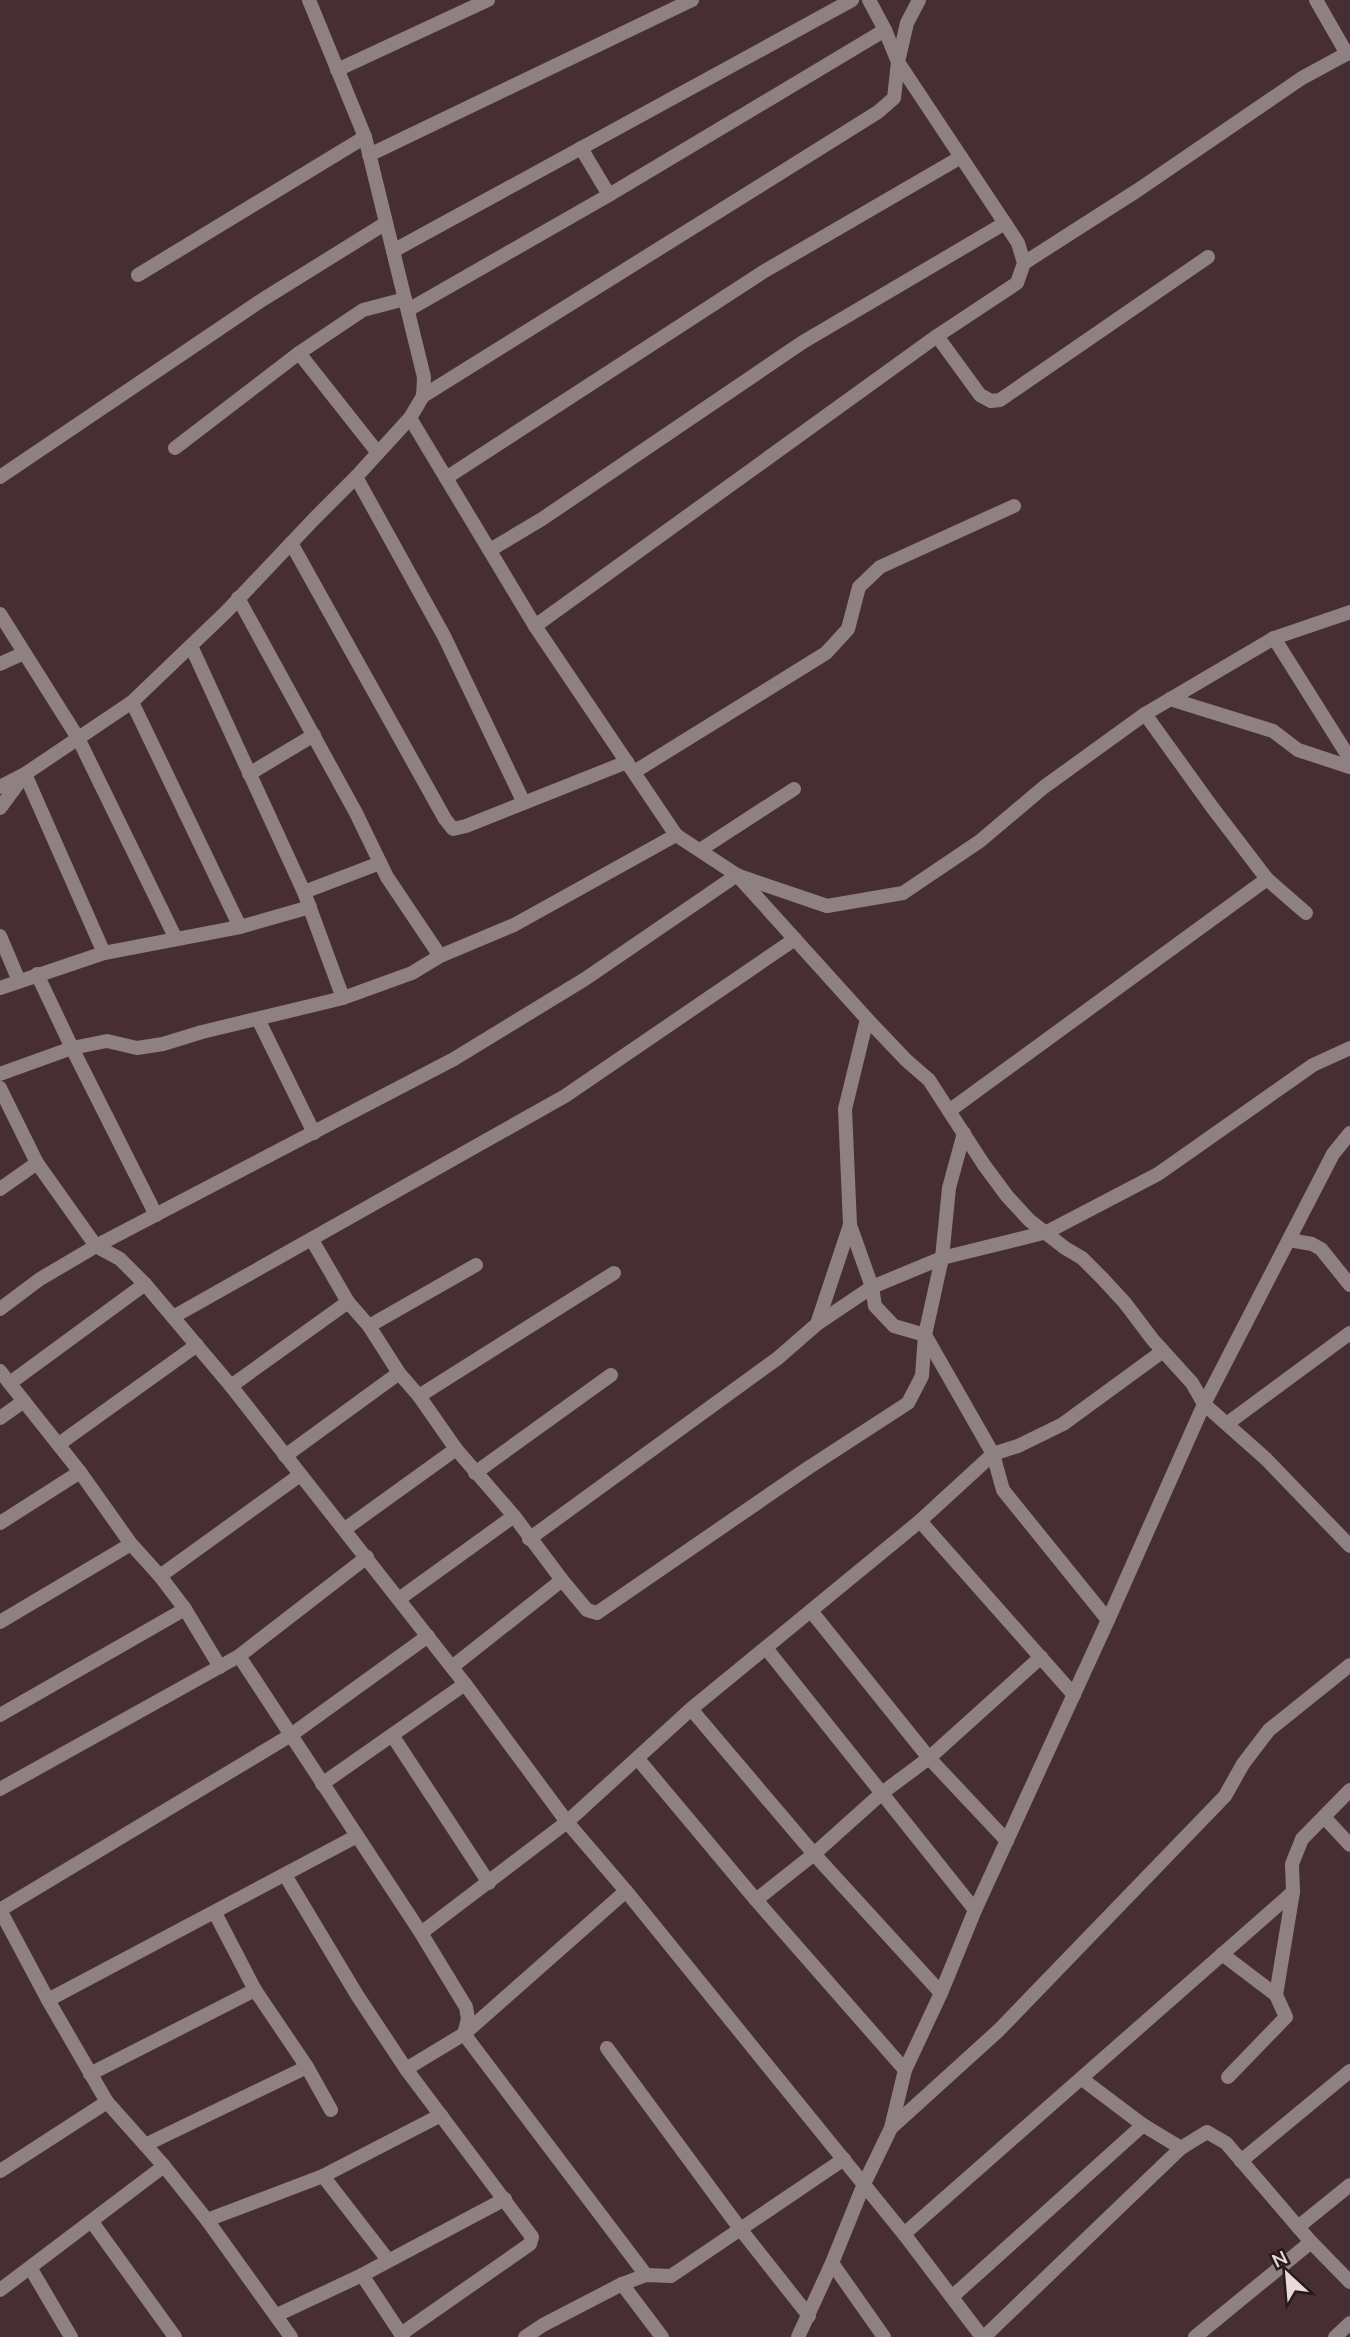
<svg xmlns="http://www.w3.org/2000/svg" width="1350" height="2337" viewBox="0 0 1350 2337" font-family="'Nunito Sans',sans-serif">
<rect width="100%" height="100%" fill="#472e33"/>
<g fill="none" stroke-linecap="round" stroke-linejoin="round">
<g stroke="#8f8183" stroke-width="14">
<polyline points="1316,0 1347,54"/>
<polyline points="337,70 488,0"/>
<polyline points="581,148 609,195"/>
<polyline points="369,155 692,0"/>
<polyline points="393,251 852,0"/>
<polyline points="1024,263 1138,190 1302,78 1350,52"/>
<polyline points="138,275 365,137"/>
<polyline points="408,310 609,195 885,30"/>
<polyline points="937,336 980,395 991,401 1000,400 1208,257"/>
<polyline points="299,353 378,453"/>
<polyline points="423,396 878,112 894,98 898,62 885,30 869,0"/>
<polyline points="410,418 535,626 676,835 737,875 867,1019 906,1060 929,1080 984,1165 1007,1196 1029,1220 1065,1248 1082,1258 1102,1278 1125,1303 1153,1340 1192,1383 1204,1404 1266,1459 1350,1546"/>
<polyline points="175,448 299,353 363,310 405,299"/>
<polyline points="0,477 262,300 386,223"/>
<polyline points="356,477 444,636 524,803"/>
<polyline points="446,478 763,272 961,157"/>
<polyline points="291,543 445,819 453,829 466,826 627,762"/>
<polyline points="490,550 542,519 803,342 1005,223"/>
<polyline points="238,598 356,813 387,877 440,956"/>
<polyline points="0,614 78,738 176,939"/>
<polyline points="535,626 937,336 1017,283 1024,263 1018,243 898,62 907,23 919,0"/>
<polyline points="1274,638 1350,759"/>
<polyline points="191,646 304,892 343,998"/>
<polyline points="0,664 24,653"/>
<polyline points="1170,699 1273,731 1298,750 1350,767"/>
<polyline points="132,702 240,927"/>
<polyline points="1145,714 1212,807 1267,879 1306,913"/>
<polyline points="634,772 826,653 848,629 859,587 880,567 1014,506"/>
<polyline points="249,774 314,735"/>
<polyline points="0,787 25,774 104,953"/>
<polyline points="0,808 25,774 132,702 226,612 314,519 356,477 410,418 423,396 424,377 365,137 309,0"/>
<polyline points="700,850 794,789"/>
<polyline points="739,876 827,906 903,893 980,841 1044,787 1145,714 1274,638 1350,612"/>
<polyline points="304,892 380,863"/>
<polyline points="0,936 19,981"/>
<polyline points="37,974 72,1048 156,1215"/>
<polyline points="0,988 104,953 240,927 310,907"/>
<polyline points="258,1019 314,1133"/>
<polyline points="0,1074 72,1048 107,1041 137,1048 163,1044 202,1032 343,998 412,973 440,956 514,925 676,835"/>
<polyline points="0,1088 37,1163 96,1246 120,1259 145,1284 231,1386 465,1684 567,1822 626,1891 904,2234 982,2337"/>
<polyline points="949,1111 1267,879"/>
<polyline points="0,1189 37,1163"/>
<polyline points="850,1225 872,1287 875,1306 894,1326 925,1335 993,1454 1003,1490 1108,1620"/>
<polyline points="312,1240 348,1302 369,1326 399,1373 419,1396 456,1449 514,1516 562,1580 587,1610 597,1613 808,1468 908,1403 922,1376 925,1335 942,1258 949,1188 964,1133"/>
<polyline points="1289,1240 1312,1244 1321,1249 1350,1285"/>
<polyline points="0,1309 40,1279 96,1246 454,1059 585,979 737,875"/>
<polyline points="173,1317 565,1096 795,939"/>
<polyline points="817,1324 872,1287 942,1258 1047,1232 1158,1174 1313,1065 1350,1048"/>
<polyline points="369,1326 476,1265"/>
<polyline points="0,1371 80,1472 0,1523"/>
<polyline points="10,1383 145,1284"/>
<polyline points="231,1386 348,1302"/>
<polyline points="419,1396 614,1273"/>
<polyline points="0,1418 24,1401"/>
<polyline points="1228,1423 1350,1333"/>
<polyline points="59,1444 197,1345"/>
<polyline points="285,1456 399,1373"/>
<polyline points="80,1472 131,1544 160,1576 185,1609 220,1667"/>
<polyline points="475,1473 611,1375"/>
<polyline points="920,1521 1074,1695"/>
<polyline points="345,1529 456,1449"/>
<polyline points="529,1539 778,1358 817,1324 850,1225 845,1109 867,1019"/>
<polyline points="160,1576 300,1475"/>
<polyline points="399,1599 514,1516"/>
<polyline points="811,1611 929,1758 1007,1841"/>
<polyline points="0,1622 131,1544"/>
<polyline points="766,1648 975,1910"/>
<polyline points="239,1656 421,1933 466,2007 468,2019 464,2034 646,2275"/>
<polyline points="452,1667 562,1580"/>
<polyline points="691,1709 814,1854 941,1993"/>
<polyline points="0,1715 185,1609"/>
<polyline points="392,1735 489,1883"/>
<polyline points="638,1759 756,1900 905,2070"/>
<polyline points="322,1784 465,1684"/>
<polyline points="0,1789 239,1656 367,1557"/>
<polyline points="1324,1817 1350,1845"/>
<polyline points="285,1875 357,1995 406,2069 532,2237 530,2244 401,2334"/>
<polyline points="756,1900 814,1854 882,1793 929,1758 1041,1657"/>
<polyline points="0,1910 48,2000 107,2102 164,2166 207,2220 291,2337"/>
<polyline points="0,1910 291,1735 428,1636"/>
<polyline points="215,1913 255,1990 307,2067 331,2110"/>
<polyline points="421,1933 567,1822 691,1709 920,1521 993,1454 1018,1446 1063,1424 1163,1351"/>
<polyline points="1222,1954 1276,1995"/>
<polyline points="48,2000 357,1836"/>
<polyline points="607,2048 741,2230 809,2316"/>
<polyline points="406,2069 464,2034 626,1891"/>
<polyline points="90,2074 255,1990"/>
<polyline points="1228,2077 1286,2017 1276,1995 1293,1892 1292,1864 1302,1839 1350,1790"/>
<polyline points="1082,2079 1143,2125 1181,2148"/>
<polyline points="892,2127 999,2030 1225,1796 1243,1764 1269,1730 1350,1665"/>
<polyline points="145,2145 307,2067"/>
<polyline points="1241,2161 1350,2071"/>
<polyline points="0,2171 107,2102"/>
<polyline points="323,2176 388,2260"/>
<polyline points="207,2220 323,2176 441,2115"/>
<polyline points="92,2222 175,2337"/>
<polyline points="1298,2227 1350,2185"/>
<polyline points="904,2234 1293,1892"/>
<polyline points="832,2263 884,2337"/>
<polyline points="31,2269 71,2337"/>
<polyline points="362,2275 403,2337"/>
<polyline points="622,2284 662,2337"/>
<polyline points="0,2290 164,2166"/>
<polyline points="953,2296 1143,2125"/>
<polyline points="277,2315 362,2275 505,2199"/>
<polyline points="525,2337 543,2325 622,2284 646,2275 671,2276 844,2159"/>
<polyline points="798,2337 832,2263 864,2184 891,2128 905,2070 941,1993 975,1910 1108,1620 1204,1404 1333,1154 1350,1133"/>
<polyline points="984,2337 1181,2148 1207,2132 1226,2143 1311,2242 1350,2282"/>
<polyline points="1195,2337 1311,2242"/>
<polyline points="1335,2337 1350,2323"/>
</g>
</g>
<g transform="translate(1287 2274) rotate(334)" stroke="#261a1c" stroke-width="5" paint-order="stroke">
<path d="M0-5L12 26L0 18L-12 26Z" fill="#ead9dc"/>
<text y="-10" font-size="19" font-weight="bold" text-anchor="middle" fill="#ead9dc">N</text>
</g>
</svg>
